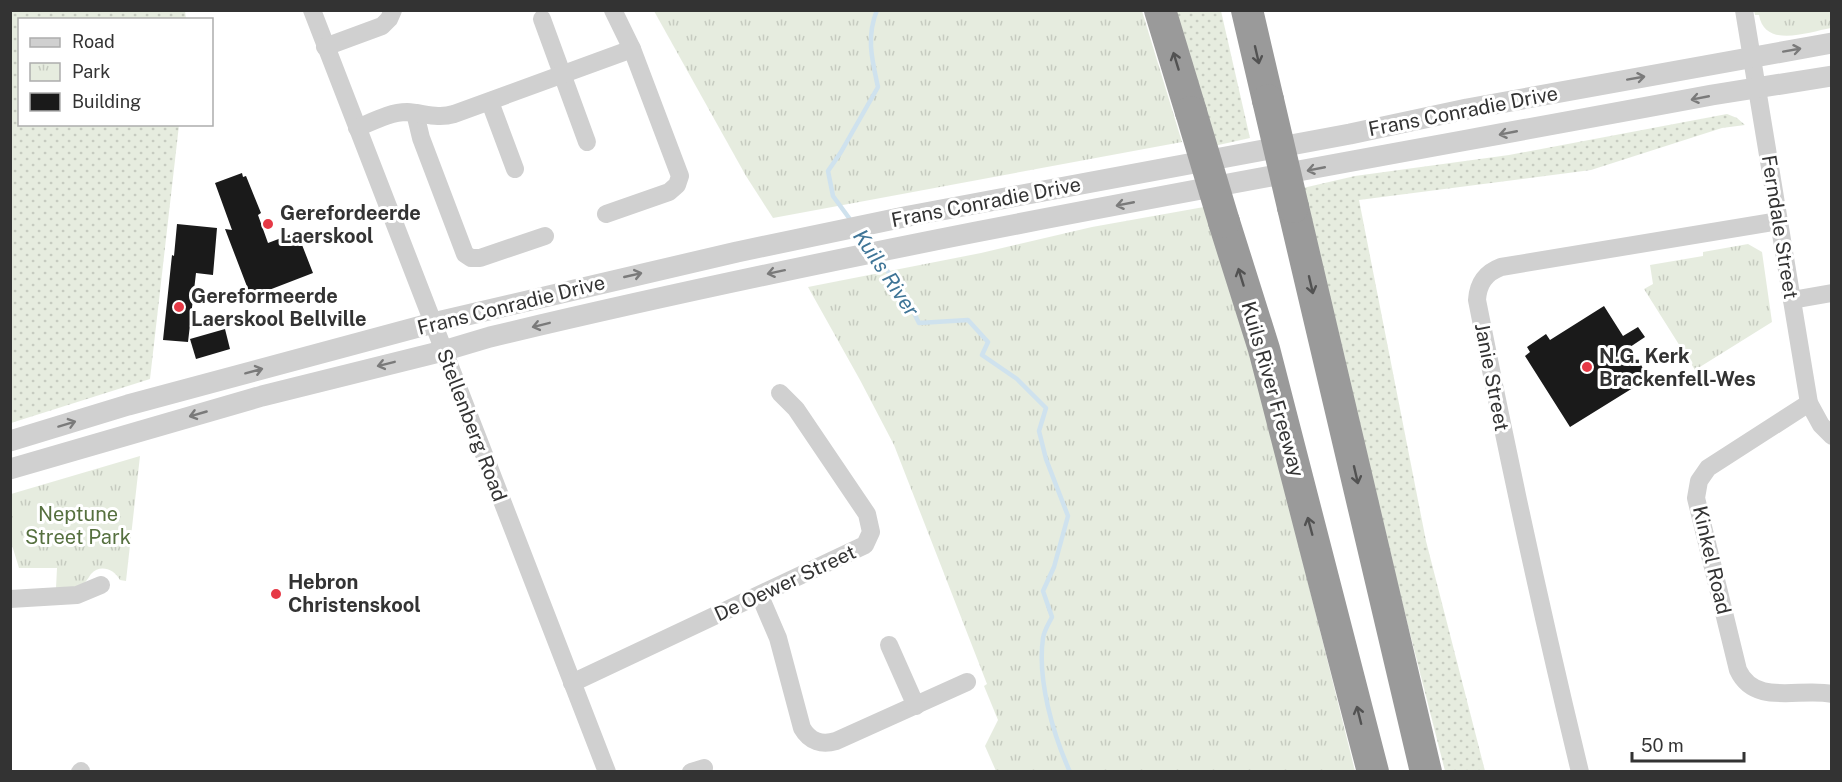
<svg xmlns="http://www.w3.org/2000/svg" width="1842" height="782" viewBox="0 0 1842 782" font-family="'Public Sans',sans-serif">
<defs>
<pattern id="grass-dots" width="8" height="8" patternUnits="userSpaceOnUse" patternTransform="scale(1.5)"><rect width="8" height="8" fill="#e6ecdf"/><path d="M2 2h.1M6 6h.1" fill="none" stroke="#c6cbc0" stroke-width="1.8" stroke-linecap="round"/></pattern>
<pattern id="park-tufts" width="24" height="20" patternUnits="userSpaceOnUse" patternTransform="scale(1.5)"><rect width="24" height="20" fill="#e6ecdf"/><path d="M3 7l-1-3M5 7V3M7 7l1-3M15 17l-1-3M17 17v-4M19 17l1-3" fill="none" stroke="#c6cbc0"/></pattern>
</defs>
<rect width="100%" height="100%" fill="#fff"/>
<g fill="url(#grass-dots)">
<polygon points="10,11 185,11 186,19 20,20 20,124 179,125 150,379 11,423"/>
<polygon points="1174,11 1221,11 1250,138 1214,146"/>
<polygon points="1727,114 1737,118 1745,125 1722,128 1591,170 1359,200 1426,541 1485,771 1445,771 1399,590 1303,188 1355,176 1509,155"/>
</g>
<g fill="url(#park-tufts)">
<polygon points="654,11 1142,11 1182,142 773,218 746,176"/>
<path d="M1754,11H1831V28C1808,32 1765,49 1759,15H1755Z"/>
<polygon points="1204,207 1258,382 1355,771 996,771 985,746 998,720 984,686 987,684 894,445 860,380 808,287 981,253 1092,227"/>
<polygon points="1748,244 1762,252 1772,322 1695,370 1644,289 1653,284 1650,265 1703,256 1703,252"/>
<path d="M140,456L126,581L120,580C114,569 100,564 91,574C88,578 86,583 81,585C75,589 64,587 56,588L57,568H19L11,542V494Z"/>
</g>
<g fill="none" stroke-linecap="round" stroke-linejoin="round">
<g stroke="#cfe2ee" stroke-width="4.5">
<path d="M852,222L833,196L828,171L841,152L878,87C872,60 866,37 877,10"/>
<polyline points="859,231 870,246"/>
<path d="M878,258L905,295L919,323L968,320L988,342L982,355L1017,379L1046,408L1039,431L1046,459L1068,516L1054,567L1043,591L1052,617C1049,623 1044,631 1043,638C1037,680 1053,734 1070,772"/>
</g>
</g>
<g fill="#1a1a1a">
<polygon points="242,173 243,177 246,176 261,213 258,215 268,243 297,232 313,273 251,297 225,229 232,230 215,183"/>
<polygon points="177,224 217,228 213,275 196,273 188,342 163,340 172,255 174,256"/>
<polygon points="1604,306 1623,336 1638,327 1645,337 1630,347 1649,378 1570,427 1525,356 1530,352 1527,347 1546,334 1550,340"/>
<polygon points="225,329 230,349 196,359 190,339"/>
</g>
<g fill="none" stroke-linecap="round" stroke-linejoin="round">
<g stroke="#d0d0d0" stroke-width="18">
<polyline points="312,10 607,772"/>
<polyline points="1744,10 1809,403 1821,425 1832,436"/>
<polyline points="542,19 587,142"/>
<polyline points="325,47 382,26 389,19 393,10"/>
<polyline points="490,102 515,169"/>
<polyline points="415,113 421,138 465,254 471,258 480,258 545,236"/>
<path d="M357,128C372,122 390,112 407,112C424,113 437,119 454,114L632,49"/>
<polyline points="606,214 669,192 677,185 680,176 632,49 613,10"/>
<polyline points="1792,300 1832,293"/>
<path d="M1809,403L1708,468L1699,481L1696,498L1738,670C1755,707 1800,687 1832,694"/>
<path d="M760,596L778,638L802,728C810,742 822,745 836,741L967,682"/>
<polyline points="10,599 77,595 101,585"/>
<polyline points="889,645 916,706"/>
<polyline points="572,683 865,545 871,532 867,514 796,409 780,393"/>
<polyline points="80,772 81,771"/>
<polyline points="691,772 704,768"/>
<path d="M1580,772C1542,615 1508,458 1477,300C1478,284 1485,273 1501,267L1779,221"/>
</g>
<g stroke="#d0d0d0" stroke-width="21">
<polyline points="10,441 128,405 433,323 737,252 909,216 1350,134 1467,109 1832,43"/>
<path d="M10,469L262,396L443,351L490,337C894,240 1304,171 1712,95L1832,76"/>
</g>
<g stroke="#9a9a9a" stroke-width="32">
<polyline points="1160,10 1191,112"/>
<polyline points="1247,10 1268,100"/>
<polyline points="1293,207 1426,772"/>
<polyline points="1224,222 1264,349 1373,772"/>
</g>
<g stroke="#9a9a9a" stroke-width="32">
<polyline points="1268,100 1293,207"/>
<polyline points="1191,112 1224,222"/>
</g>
</g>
<defs><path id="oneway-shaft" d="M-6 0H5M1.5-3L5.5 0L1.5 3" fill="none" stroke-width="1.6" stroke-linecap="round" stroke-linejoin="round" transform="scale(1.5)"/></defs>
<g stroke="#7a7a7a">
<use href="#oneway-shaft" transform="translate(1792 50) rotate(-10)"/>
<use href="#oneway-shaft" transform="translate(1636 78) rotate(-10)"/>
<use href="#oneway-shaft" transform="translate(1700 98) rotate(169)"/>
<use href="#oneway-shaft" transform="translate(1508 133) rotate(169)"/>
<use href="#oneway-shaft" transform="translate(1316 169) rotate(169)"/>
<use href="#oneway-shaft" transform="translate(1125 204) rotate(169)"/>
<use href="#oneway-shaft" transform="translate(776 272) rotate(168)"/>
<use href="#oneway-shaft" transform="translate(633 275) rotate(-13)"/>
<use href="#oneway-shaft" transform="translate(541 325) rotate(166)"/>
<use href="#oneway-shaft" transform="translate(386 364) rotate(166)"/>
<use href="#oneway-shaft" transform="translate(254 371) rotate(-15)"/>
<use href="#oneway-shaft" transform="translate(198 414) rotate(164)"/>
<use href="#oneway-shaft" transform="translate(67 424) rotate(-17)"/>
</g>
<g stroke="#525252">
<use href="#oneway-shaft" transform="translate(1257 55) rotate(77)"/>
<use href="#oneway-shaft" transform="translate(1176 61) rotate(-107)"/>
<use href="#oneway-shaft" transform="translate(1241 277) rotate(-107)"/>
<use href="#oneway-shaft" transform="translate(1311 285) rotate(77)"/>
<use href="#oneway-shaft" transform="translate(1356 475) rotate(77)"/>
<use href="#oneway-shaft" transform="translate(1310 526) rotate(-105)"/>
<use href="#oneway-shaft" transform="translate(1359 715) rotate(-104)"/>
</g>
<g fill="#e63946" stroke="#fff" stroke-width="2">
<circle cx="268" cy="224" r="6"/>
<circle cx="179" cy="307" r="6"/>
<circle cx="1587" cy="367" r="6"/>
<circle cx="276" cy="594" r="6"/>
</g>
<g text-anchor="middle" stroke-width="6" stroke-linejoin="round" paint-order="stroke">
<g font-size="20" fill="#333" stroke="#fff">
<text transform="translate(1463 111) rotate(-11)" y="7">Frans Conradie Drive</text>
<text transform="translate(986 202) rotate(-11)" y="7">Frans Conradie Drive</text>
<text transform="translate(1780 227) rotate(81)" y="7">Ferndale Street</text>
<text transform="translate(511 305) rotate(-14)" y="7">Frans Conradie Drive</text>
<text transform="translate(1492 377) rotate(79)" y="7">Janie Street</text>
<text transform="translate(1273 389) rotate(74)" y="7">Kuils River Freeway</text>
<text transform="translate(472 425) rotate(69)" y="7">Stellenberg Road</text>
<text transform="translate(1712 560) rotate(77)" y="7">Kinkel Road</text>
<text transform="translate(785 583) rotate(-25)" y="7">De Oewer Street</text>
</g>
<g font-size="20" font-weight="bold" fill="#333" stroke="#fff" text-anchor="start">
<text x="280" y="220">Gerefordeerde<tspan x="280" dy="23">Laerskool</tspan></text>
<text x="191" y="303">Gereformeerde<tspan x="191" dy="23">Laerskool Bellville</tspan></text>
<text x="1599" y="363">N.G. Kerk<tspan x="1599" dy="23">Brackenfell-Wes</tspan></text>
<text x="288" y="589">Hebron<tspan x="288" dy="23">Christenskool</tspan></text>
</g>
<g font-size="20" fill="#56703f" stroke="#fff">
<text x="78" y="521">Neptune<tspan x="78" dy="23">Street Park</tspan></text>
</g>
<g font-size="21" font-style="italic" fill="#3f7597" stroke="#fff">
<text transform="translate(886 273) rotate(56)" y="7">Kuils River</text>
</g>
</g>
<rect width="1842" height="782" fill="none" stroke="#333333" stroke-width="24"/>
<rect x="18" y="18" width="195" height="108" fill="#ffffff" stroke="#adadad" stroke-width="1.5"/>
<rect x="30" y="38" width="30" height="9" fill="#d0d0d0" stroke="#adadad" stroke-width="1.5"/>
<text x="72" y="48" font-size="18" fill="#333333">Road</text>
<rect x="30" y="63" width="30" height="18" fill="url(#park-tufts)" stroke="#adadad" stroke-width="1.5"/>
<text x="72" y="78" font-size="18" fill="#333333">Park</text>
<rect x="30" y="93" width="30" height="18" fill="#1a1a1a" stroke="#adadad" stroke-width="1.5"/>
<text x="72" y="108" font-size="18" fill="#333333">Building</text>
<path d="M1632 752v9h112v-9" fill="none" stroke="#333333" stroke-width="3"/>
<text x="1641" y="752" font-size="18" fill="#333333" stroke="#ffffff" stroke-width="4.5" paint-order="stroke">50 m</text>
</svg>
